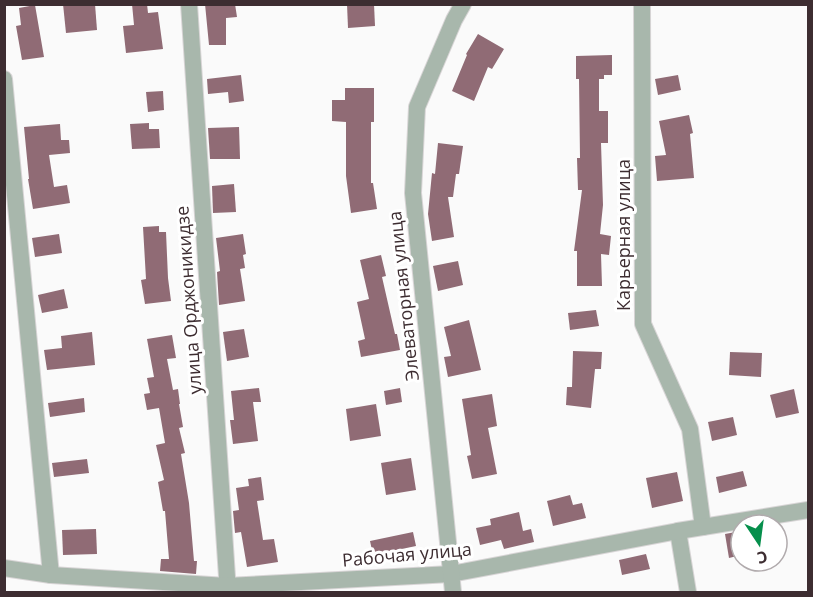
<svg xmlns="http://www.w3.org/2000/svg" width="813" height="597" viewBox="0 0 813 597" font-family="'Open Sans',sans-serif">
<rect width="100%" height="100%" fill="#fafafa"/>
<g fill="#906b75">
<polygon points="63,4 95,4 97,30 66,33"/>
<polygon points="132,4 147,4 148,13 158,12 163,49 126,53 123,26 134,25"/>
<polygon points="205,4 235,4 237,17 226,18 226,45 209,45"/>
<polygon points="347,4 374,4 375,26 348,28"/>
<polygon points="35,5 44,57 22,60 16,26 21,25 19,8"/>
<polygon points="478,34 504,49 492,69 488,67 474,101 452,91 467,55 466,54"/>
<polygon points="612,55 612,75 604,75 604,79 599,79 599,111 608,111 608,143 601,143 603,205 600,234 611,236 609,255 601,254 602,286 577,286 577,251 574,251 582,190 578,190 577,158 580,158 579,79 576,79 576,56"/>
<polygon points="241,75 244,101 229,103 228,92 208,94 207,79"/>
<polygon points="678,75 681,90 658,95 655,79"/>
<polygon points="345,88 374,88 374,122 371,122 371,183 373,183 377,209 351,213 346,176 346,122 332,121 332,100 345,100"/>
<polygon points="163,91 164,110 148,112 146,92"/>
<polygon points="689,115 693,133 690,134 694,178 657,181 655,156 666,155 659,121"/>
<polygon points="149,123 149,129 159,129 160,148 132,149 130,124"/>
<polygon points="60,124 61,140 69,140 70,153 49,155 54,187 67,185 70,203 33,209 28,179 29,179 24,127"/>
<polygon points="239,127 240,159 210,159 208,128"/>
<polygon points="438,143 463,146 459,174 456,174 453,197 448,197 454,237 432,241 428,214 432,173 435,174"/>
<polygon points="234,184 236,212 213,213 212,186"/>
<polygon points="159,226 159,232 166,232 168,278 171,301 145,304 141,280 146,279 143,227"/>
<polygon points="59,234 62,253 35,257 32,238"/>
<polygon points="243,234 246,254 243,255 245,268 240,269 245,301 219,305 217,272 220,271 216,238"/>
<polygon points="381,255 386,276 382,277 395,334 397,334 400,350 361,357 358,341 365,339 357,302 369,299 360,260"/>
<polygon points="458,261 463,285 438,291 433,266"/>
<polygon points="64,289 68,308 42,313 38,295"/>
<polygon points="596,310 599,326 570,330 568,313"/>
<polygon points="469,320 481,370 448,377 444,357 451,356 444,327"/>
<polygon points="244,329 249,357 227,361 223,332"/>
<polygon points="92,332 95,365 47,370 44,350 62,348 61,336"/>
<polygon points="172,335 176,358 167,359 173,390 178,389 180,404 179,404 183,427 179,428 185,453 181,454 189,503 194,561 197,561 196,574 160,571 161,559 169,559 165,511 163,511 158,482 164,480 156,445 165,443 159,408 147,410 144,394 150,393 147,378 154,377 147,339"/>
<polygon points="573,351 602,352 601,369 595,369 591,408 566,405 567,387 572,387"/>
<polygon points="730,352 762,353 761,377 729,375"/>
<polygon points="259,388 261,402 253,402 258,441 233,444 230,420 234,420 231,391"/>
<polygon points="400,388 402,402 386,405 384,391"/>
<polygon points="794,389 799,413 776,418 770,395"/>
<polygon points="492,394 497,426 488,428 497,474 472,479 467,456 471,455 462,399"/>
<polygon points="84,398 85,412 50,417 48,403"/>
<polygon points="376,404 381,436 350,441 346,409"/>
<polygon points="733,417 737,435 712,441 708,422"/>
<polygon points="411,458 416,490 386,495 381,463"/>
<polygon points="87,459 89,473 54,477 52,463"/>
<polygon points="743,471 747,486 719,493 716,477"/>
<polygon points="677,472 683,501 652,508 646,478"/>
<polygon points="261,477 264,500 257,501 263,540 274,539 278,562 247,567 241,532 235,533 233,511 239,510 236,488 249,486 248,479"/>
<polygon points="570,495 573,505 582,503 586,518 553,526 547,501"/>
<polygon points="519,512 523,531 531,529 534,542 504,549 501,540 480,545 476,528 491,525 490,519"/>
<polygon points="96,529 97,554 63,555 62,530"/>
<polygon points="741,531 741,555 729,558 725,534"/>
<polygon points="413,532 416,546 373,555 370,541"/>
<polygon points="646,554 650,569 622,575 619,560"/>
</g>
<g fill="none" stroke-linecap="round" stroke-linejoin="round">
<g stroke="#d8d5d6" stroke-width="18">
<g id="street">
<polyline points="189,4 228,592"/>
<polyline points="642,4 643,324 690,429 703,527"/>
<polyline points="4,79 51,575"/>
<polyline points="678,531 688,592"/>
<polyline points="4,568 51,575 227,586 451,574 678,531 808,510"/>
<polyline points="453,592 413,193 417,107 454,20 463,4"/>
</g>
</g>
<use href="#street" stroke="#a8b7ac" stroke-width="16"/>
</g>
<g text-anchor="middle" stroke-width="6" stroke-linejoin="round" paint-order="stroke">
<g font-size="18" fill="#3d2d31" stroke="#fff">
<text transform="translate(624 235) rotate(-90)" y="6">Карьерная улица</text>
<text transform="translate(404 296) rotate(-96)" y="6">Элеваторная улица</text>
<text transform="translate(189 300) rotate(-94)" y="6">улица Орджоникидзе</text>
<text transform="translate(407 555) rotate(-5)" y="6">Рабочая улица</text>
</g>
</g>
<rect width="813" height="597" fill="none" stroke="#3d2d31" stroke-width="12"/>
<g transform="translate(759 543) rotate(167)"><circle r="28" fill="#ffffff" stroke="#b1abad" stroke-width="1.5"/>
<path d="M0-4.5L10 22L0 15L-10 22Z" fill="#068f4c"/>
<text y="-9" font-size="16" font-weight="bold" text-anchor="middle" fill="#3d2d31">С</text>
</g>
</svg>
